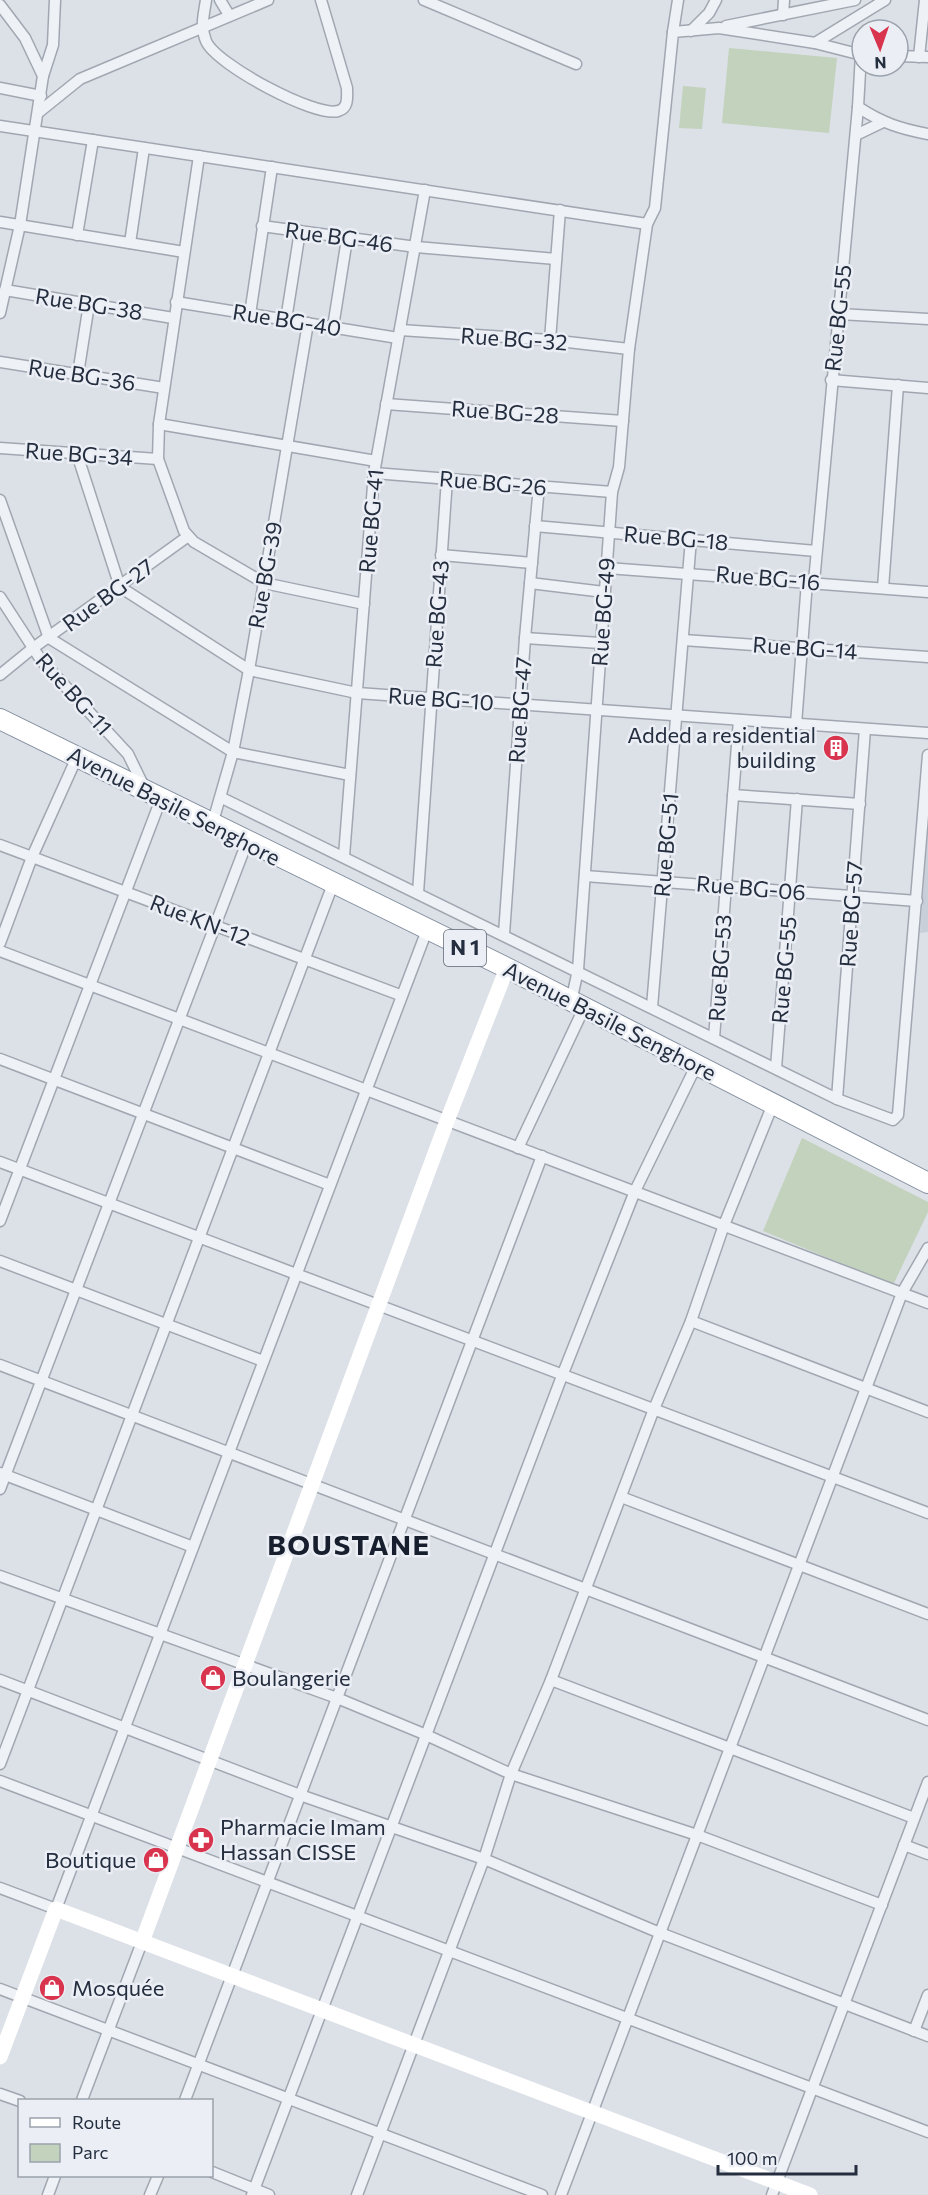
<svg xmlns="http://www.w3.org/2000/svg" width="928" height="2195" viewBox="0 0 928 2195" font-family="Commissioner,sans-serif">
<rect width="100%" height="100%" fill="#dce0e7"/>
<polygon fill="#c9cfd9" points="928,832 928,932 920,933"/>
<g fill="#c2d2bc">
<polygon points="729,48 837,58 829,133 722,123"/>
<polygon points="683,86 706,88 702,129 679,128"/>
<polygon points="802,1138 928,1202 928,1212 893,1285 763,1231"/>
</g>
<g fill="none" stroke-linecap="round" stroke-linejoin="round">
<g stroke="#a1a7b1" stroke-width="13">
<g id="street">
<path d="M206,0C204,14 200,27 206,41C215,64 316,118 338,111C349,108 347,97 347,88L321,0"/>
<polyline points="220,0 229,15"/>
<polyline points="424,0 576,64"/>
<polyline points="0,5 25,38 43,76"/>
<polyline points="783,15 784,0"/>
<polyline points="726,26 855,0"/>
<polyline points="691,31 709,13 716,0"/>
<polyline points="673,32 678,0"/>
<polyline points="815,43 885,0"/>
<polyline points="898,56 928,57"/>
<polyline points="919,57 925,0"/>
<polyline points="0,88 41,96"/>
<path d="M858,107C882,123 901,129 928,134"/>
<polyline points="39,112 80,79 268,0"/>
<polyline points="0,126 647,224"/>
<polyline points="856,135 881,123"/>
<polyline points="199,156 159,424 158,459 184,531 194,542 264,583 364,604"/>
<polyline points="0,222 184,252"/>
<polyline points="262,226 416,247 556,259"/>
<polyline points="77,235 93,140"/>
<polyline points="130,243 144,148"/>
<polyline points="5,290 173,318"/>
<polyline points="176,302 398,338"/>
<polyline points="0,313 20,225 43,76 53,45 55,0"/>
<polyline points="250,314 272,167"/>
<polyline points="839,314 928,319"/>
<polyline points="286,320 300,231"/>
<polyline points="333,327 347,239"/>
<polyline points="400,330 550,340 629,349"/>
<polyline points="550,340 560,210"/>
<polyline points="0,362 164,388"/>
<polyline points="78,374 89,304"/>
<polyline points="831,380 928,388"/>
<polyline points="386,404 623,421"/>
<polyline points="159,424 376,461"/>
<polyline points="0,448 158,459"/>
<polyline points="77,454 120,587 249,670 357,693 928,733"/>
<polyline points="374,473 612,492"/>
<polyline points="0,500 49,638 233,752 350,775"/>
<polyline points="535,526 816,551"/>
<polyline points="441,555 532,563"/>
<polyline points="607,568 928,592"/>
<polyline points="814,582 858,107 861,54"/>
<polyline points="530,583 604,592"/>
<polyline points="883,588 898,385"/>
<polyline points="0,597 41,660 128,754 146,791"/>
<polyline points="525,638 600,643"/>
<polyline points="683,640 928,657"/>
<polyline points="0,675 33,648 187,537"/>
<polyline points="796,724 807,582"/>
<polyline points="733,795 860,804"/>
<polyline points="222,798 837,1099 893,1120 898,1115 928,755"/>
<polyline points="212,825 233,752 249,670 308,323"/>
<polyline points="0,845 400,995"/>
<polyline points="344,856 374,473 425,190"/>
<polyline points="585,876 917,901"/>
<polyline points="418,893 447,479"/>
<polyline points="504,934 525,638 539,486"/>
<polyline points="0,943 32,857 77,757"/>
<polyline points="0,951 928,1303"/>
<polyline points="571,1002 578,970 612,492 619,467 629,349 647,224 655,208 673,32 719,28 815,43 862,55"/>
<polyline points="652,1007 691,539"/>
<polyline points="714,1038 739,720"/>
<polyline points="0,1059 330,1185"/>
<polyline points="776,1068 797,799"/>
<polyline points="837,1099 865,729"/>
<polyline points="518,1148 584,1008"/>
<polyline points="0,1162 928,1513"/>
<polyline points="0,1221 161,799"/>
<polyline points="0,1261 263,1361"/>
<polyline points="691,1321 928,1412"/>
<polyline points="0,1365 928,1720"/>
<polyline points="0,1473 193,1547"/>
<polyline points="0,1489 247,842"/>
<polyline points="621,1497 928,1614"/>
<polyline points="0,1576 337,1698 424,1734 511,1774 697,1835 882,1905"/>
<polyline points="0,1680 300,1795 484,1859 660,1933 928,2036"/>
<polyline points="551,1680 914,1818"/>
<polyline points="0,1764 333,884"/>
<polyline points="0,1781 928,2132"/>
<polyline points="904,1845 928,1854"/>
<polyline points="0,1888 56,1909 427,930"/>
<polyline points="0,1989 542,2195"/>
<polyline points="914,2031 928,1995"/>
<polyline points="0,2094 20,2101"/>
<polyline points="82,2100 142,1942"/>
<polyline points="185,2100 542,1156"/>
<polyline points="212,2172 269,2195"/>
<polyline points="48,2195 55,2176"/>
<polyline points="150,2195 158,2176"/>
<polyline points="252,2195 562,1376 635,1191 696,1066"/>
<polyline points="357,2195 484,1859 511,1774 551,1680 654,1409 691,1321 724,1225 773,1104"/>
<polyline points="561,2195 902,1293 928,1248"/>
<polyline points="772,2195 928,1782"/>
</g>
</g>
<g stroke="#828e9f" stroke-width="22">
<polyline id="highway" points="0,719 507,968 928,1183"/>
</g>
<use href="#street" stroke="#eef1f5" stroke-width="10"/>
<g stroke="#fff" stroke-width="15">
<polyline points="142,1942 447,1121 507,968"/>
<polyline points="0,2057 56,1909 810,2195"/>
</g>
<use href="#highway" stroke="#fff" stroke-width="20"/>
</g>
<defs>
<g id="building-disc" transform="scale(1.35)"><circle r="9.5" fill="#d9344e" stroke="#ebeff5"/><path d="M-4-6H4V6H1V3H-1V6H-4ZM-2.5-4.3h1.7v1.8h-1.7ZM.8-4.3h1.7v1.8H.8ZM-2.5-1h1.7V.8h-1.7ZM.8-1h1.7V.8H.8Z" fill="#fff"/></g>
<g id="shop-disc" transform="scale(1.35)"><circle r="9.5" fill="#d9344e" stroke="#ebeff5"/><path d="M-5-2.5h2.3a2.7 3.5 0 0 1 5.4 0H5L5.5 6h-11ZM-1.5-2.5h3a1.5 2.3 0 0 0-3 0Z" fill="#fff"/></g>
<g id="pharmacy-disc" transform="scale(1.35)"><circle r="9.5" fill="#d9344e" stroke="#ebeff5"/><path d="M-2-6h4v4h4v4h-4v4h-4v-4h-4v-4h4Z" fill="#fff"/></g>
</defs>
<g fill-rule="evenodd">
<use href="#building-disc" x="836" y="748"/>
<use href="#shop-disc" x="213" y="1678"/>
<use href="#pharmacy-disc" x="201" y="1840"/>
<use href="#shop-disc" x="156" y="1860"/>
<use href="#shop-disc" x="52" y="1988"/>
</g>
<g text-anchor="middle" stroke-width="5" stroke-linejoin="round" paint-order="stroke">
<rect fill="#ebeff5" stroke="#606876" stroke-width="1.5" x="444" y="930" width="42" height="36" rx="4.5"/>
<g font-size="21" font-weight="bold" fill="#242e3f">
<text x="465" y="955">N 1</text>
</g>
<g font-size="22" fill="#242e3f" stroke="#ebeff5">
<text transform="translate(339 237) rotate(8)" y="8">Rue BG-46</text>
<text transform="translate(89 304) rotate(9)" y="8">Rue BG-38</text>
<text transform="translate(838 318) rotate(-84)" y="8">Rue BG-55</text>
<text transform="translate(287 320) rotate(9)" y="8">Rue BG-40</text>
<text transform="translate(514 339) rotate(4)" y="8">Rue BG-32</text>
<text transform="translate(82 375) rotate(9)" y="8">Rue BG-36</text>
<text transform="translate(505 412) rotate(4)" y="8">Rue BG-28</text>
<text transform="translate(79 454) rotate(4)" y="8">Rue BG-34</text>
<text transform="translate(493 483) rotate(5)" y="8">Rue BG-26</text>
<text transform="translate(371 521) rotate(-85)" y="8">Rue BG-41</text>
<text transform="translate(676 538) rotate(5)" y="8">Rue BG-18</text>
<text transform="translate(265 575) rotate(-80)" y="8">Rue BG-39</text>
<text transform="translate(768 578) rotate(5)" y="8">Rue BG-16</text>
<text transform="translate(108 595) rotate(-36)" y="8">Rue BG-27</text>
<text transform="translate(603 612) rotate(-86)" y="8">Rue BG-49</text>
<text transform="translate(437 614) rotate(-86)" y="8">Rue BG-43</text>
<text transform="translate(805 648) rotate(4)" y="8">Rue BG-14</text>
<text transform="translate(74 694) rotate(48)" y="8">Rue BG-11</text>
<text transform="translate(441 699) rotate(4)" y="8">Rue BG-10</text>
<text transform="translate(520 710) rotate(-86)" y="8">Rue BG-47</text>
<text transform="translate(174 806) rotate(27)" y="8">Avenue Basile Senghore</text>
<text transform="translate(666 845) rotate(-85)" y="8">Rue BG-51</text>
<text transform="translate(751 888) rotate(5)" y="8">Rue BG-06</text>
<text transform="translate(851 914) rotate(-86)" y="8">Rue BG-57</text>
<text transform="translate(200 920) rotate(21)" y="8">Rue KN-12</text>
<text transform="translate(720 968) rotate(-86)" y="8">Rue BG-53</text>
<text transform="translate(784 970) rotate(-85)" y="8">Rue BG-55</text>
<text transform="translate(610 1021) rotate(27)" y="8">Avenue Basile Senghore</text>
</g>
<g font-size="22" fill="#242e3f" stroke="#ebeff5" text-anchor="start">
<text x="816" y="743" text-anchor="end">Added a residential<tspan x="816" dy="25">building</tspan></text>
<text x="232" y="1686">Boulangerie</text>
<text x="220" y="1835">Pharmacie Imam<tspan x="220" dy="25">Hassan CISSE</tspan></text>
<text x="136" y="1868" text-anchor="end">Boutique</text>
<text x="72" y="1996">Mosquée</text>
</g>
<g font-size="28" font-weight="bold" letter-spacing="1.5" fill="#171f2f" stroke="#ebeff5">
<text x="349" y="1555">BOUSTANE</text>
</g>
</g>
<rect x="18" y="2099" width="195" height="78" fill="#ebeff5" stroke="#9ba2ac" stroke-width="1.5"/>
<rect x="30" y="2118" width="30" height="9" fill="#ffffff" stroke="#9ba2ac" stroke-width="1.5"/>
<text x="72" y="2129" font-size="18" fill="#242e3f">Route</text>
<rect x="30" y="2144" width="30" height="18" fill="#c2d2bc" stroke="#9ba2ac" stroke-width="1.5"/>
<text x="72" y="2159" font-size="18" fill="#242e3f">Parc</text>
<g transform="translate(880 48) rotate(178)"><circle r="28" fill="#ebeff5" stroke="#9ba2ac" stroke-width="1.5"/>
<path d="M0-4.5L10 22L0 15L-10 22Z" fill="#d9344e"/>
<text y="-9" font-size="16" font-weight="bold" text-anchor="middle" fill="#242e3f">N</text>
</g>
<path d="M718 2165v9h138v-9" fill="none" stroke="#242e3f" stroke-width="3"/>
<text x="727" y="2165" font-size="18" fill="#242e3f" stroke="#ebeff5" stroke-width="4.5" paint-order="stroke">100 m</text>
</svg>
